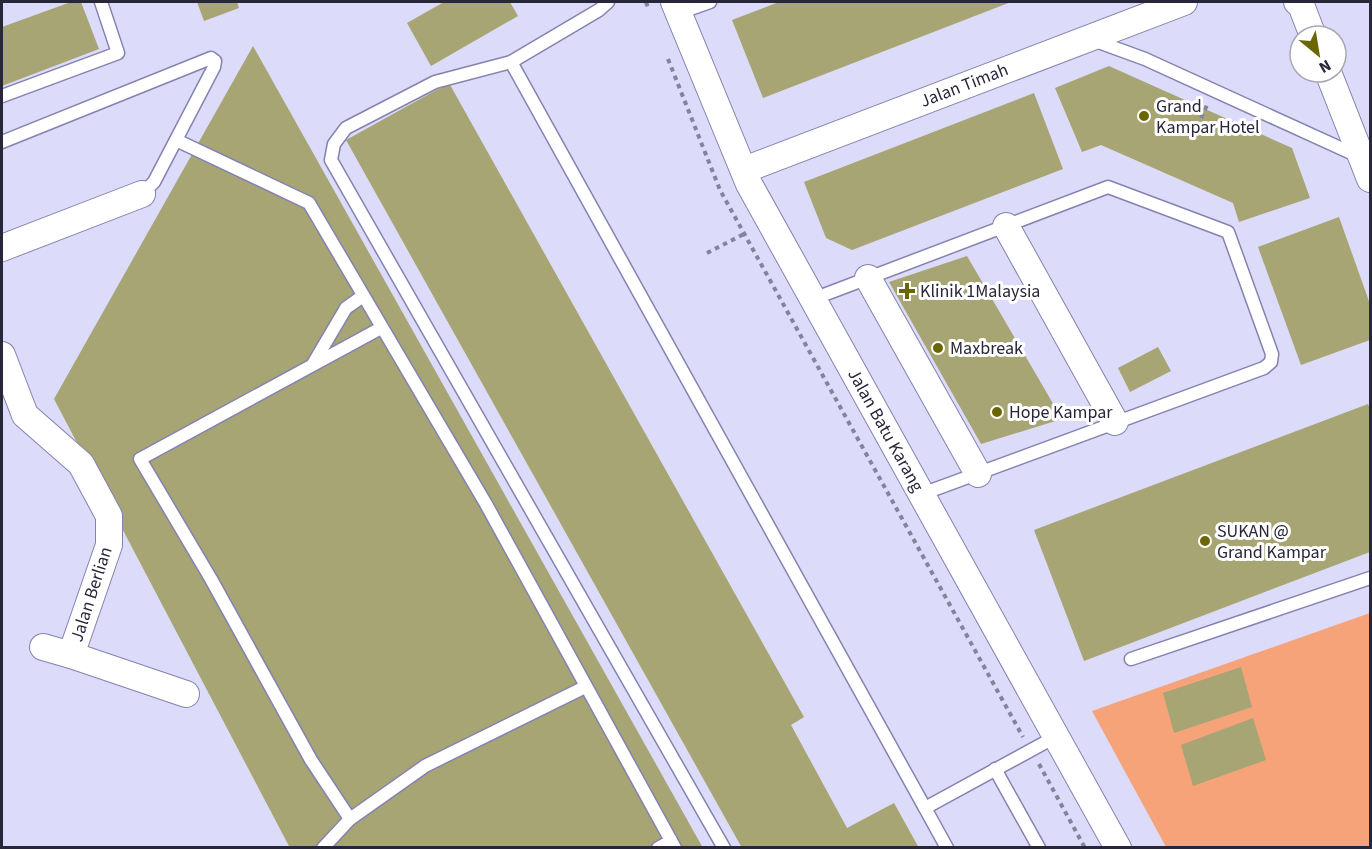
<svg xmlns="http://www.w3.org/2000/svg" width="1372" height="849" viewBox="0 0 1372 849" font-family="'Source Sans 3',sans-serif">
<rect width="100%" height="100%" fill="#dcdbf9"/>
<polygon fill="#f6a379" points="1370,613 1370,847 1166,847 1092,711"/>
<g fill="#a6a573">
<polygon points="71,2 81,2 99,49 2,86 2,27"/>
<polygon points="197,2 237,2 239,8 204,21"/>
<polygon points="444,2 510,2 518,16 431,66 407,23"/>
<polygon points="779,2 1011,2 763,98 732,20"/>
<polygon points="253,46 703,848 290,848 54,399"/>
<polygon points="1109,66 1292,148 1310,198 1239,222 1233,203 1101,145 1082,152 1055,88"/>
<polygon points="449,83 804,717 791,725 847,828 894,803 919,848 742,848 346,140"/>
<polygon points="1034,93 1063,169 852,250 826,238 804,182"/>
<polygon points="1339,217 1370,304 1370,340 1301,365 1258,247"/>
<polygon points="967,256 1062,419 981,444 889,282"/>
<polygon points="1158,347 1171,371 1130,392 1118,368"/>
<polygon points="1368,404 1370,409 1370,552 1084,661 1034,530"/>
<polygon points="1241,667 1252,707 1174,733 1163,693"/>
<polygon points="1253,718 1266,760 1193,786 1181,745"/>
</g>
<g fill="none" stroke-linecap="round" stroke-linejoin="round">
<g stroke="#8582b0" stroke-width="15">
<g id="service">
<polyline points="608,2 599,10 511,62 435,82 346,128 334,144 331,160 724,848"/>
<polyline points="679,13 710,2"/>
<polyline points="1093,40 1145,59 1360,157"/>
<polyline points="511,62 925,808"/>
<polyline points="2,96 118,53 101,2"/>
<polyline points="176,140 309,203 486,504 675,848"/>
<polyline points="2,142 211,58 215,61 214,67 154,182 142,194"/>
<polyline points="813,299 1108,187 1228,232 1272,354 1271,362 1264,368 922,494"/>
<polyline points="313,364 346,308 363,296"/>
<polyline points="1131,659 1370,578"/>
<polyline points="995,769 1039,848"/>
<polyline points="350,819 425,766 585,687"/>
<polyline points="323,848 350,819 311,760 211,579 140,459 381,328"/>
<polyline points="658,848 671,841"/>
<polyline points="947,848 925,808 1057,736"/>
</g>
</g>
<g stroke="#8582b0" stroke-width="28">
<g id="minor">
<polyline points="674,2 749,184 1118,848"/>
<polyline points="1297,2 1301,5 1313,36"/>
<polyline points="1328,72 1370,179"/>
<polyline points="744,170 1184,2"/>
<polyline points="1006,226 1115,422"/>
<polyline points="2,248 142,194"/>
<polyline points="868,278 978,474"/>
<polyline points="2,355 25,415 81,464 109,516 109,545 71,655"/>
<polyline points="43,647 71,655 186,694"/>
</g>
</g>
<g stroke="#85839c" stroke-width="4" stroke-dasharray="4.5 4.5" stroke-linecap="butt">
<polyline points="646,2 649,10"/>
<polyline points="668,59 720,190 1023,737"/>
<polyline points="1201,118 1207,105"/>
<polyline points="707,253 744,234"/>
<polyline points="1039,764 1085,848"/>
</g>
<use href="#service" stroke="#fff" stroke-width="12"/>
<use href="#minor" stroke="#fff" stroke-width="26"/>
</g>
<g fill="#6b6700" stroke="#fff" stroke-width="2">
<circle cx="1144" cy="116" r="6"/>
<path d="M904 282h6v6h6v6h-6v6h-6v-6h-6v-6h6z"/>
<circle cx="938" cy="348" r="6"/>
<circle cx="997" cy="412" r="6"/>
<circle cx="1205" cy="541" r="6"/>
</g>
<g text-anchor="middle" stroke-width="6" stroke-linejoin="round" paint-order="stroke">
<g font-size="18" fill="#282639" stroke="#fff">
<text transform="translate(964 85) rotate(-21)" y="6">Jalan Timah</text>
<text transform="translate(886 430) rotate(61)" y="6">Jalan Batu Karang</text>
<text transform="translate(91 594) rotate(-72)" y="6">Jalan Berlian</text>
</g>
<g font-size="18" fill="#282639" stroke="#fff" text-anchor="start">
<text x="1156" y="112">Grand<tspan x="1156" dy="21">Kampar Hotel</tspan></text>
<text x="920" y="297">Klinik 1Malaysia</text>
<text x="950" y="354">Maxbreak</text>
<text x="1009" y="418">Hope Kampar</text>
<text x="1217" y="537">SUKAN @<tspan x="1217" dy="21">Grand Kampar</tspan></text>
</g>
</g>
<rect width="1372" height="849" fill="none" stroke="#282639" stroke-width="6"/>
<g transform="translate(1318 54) rotate(150)"><circle r="28" fill="#ffffff" stroke="#a9a8b0" stroke-width="1.5"/>
<path d="M0-4.5L10 22L0 15L-10 22Z" fill="#6b6700"/>
<text y="-9" font-size="16" font-weight="bold" text-anchor="middle" fill="#282639">N</text>
</g>
</svg>
